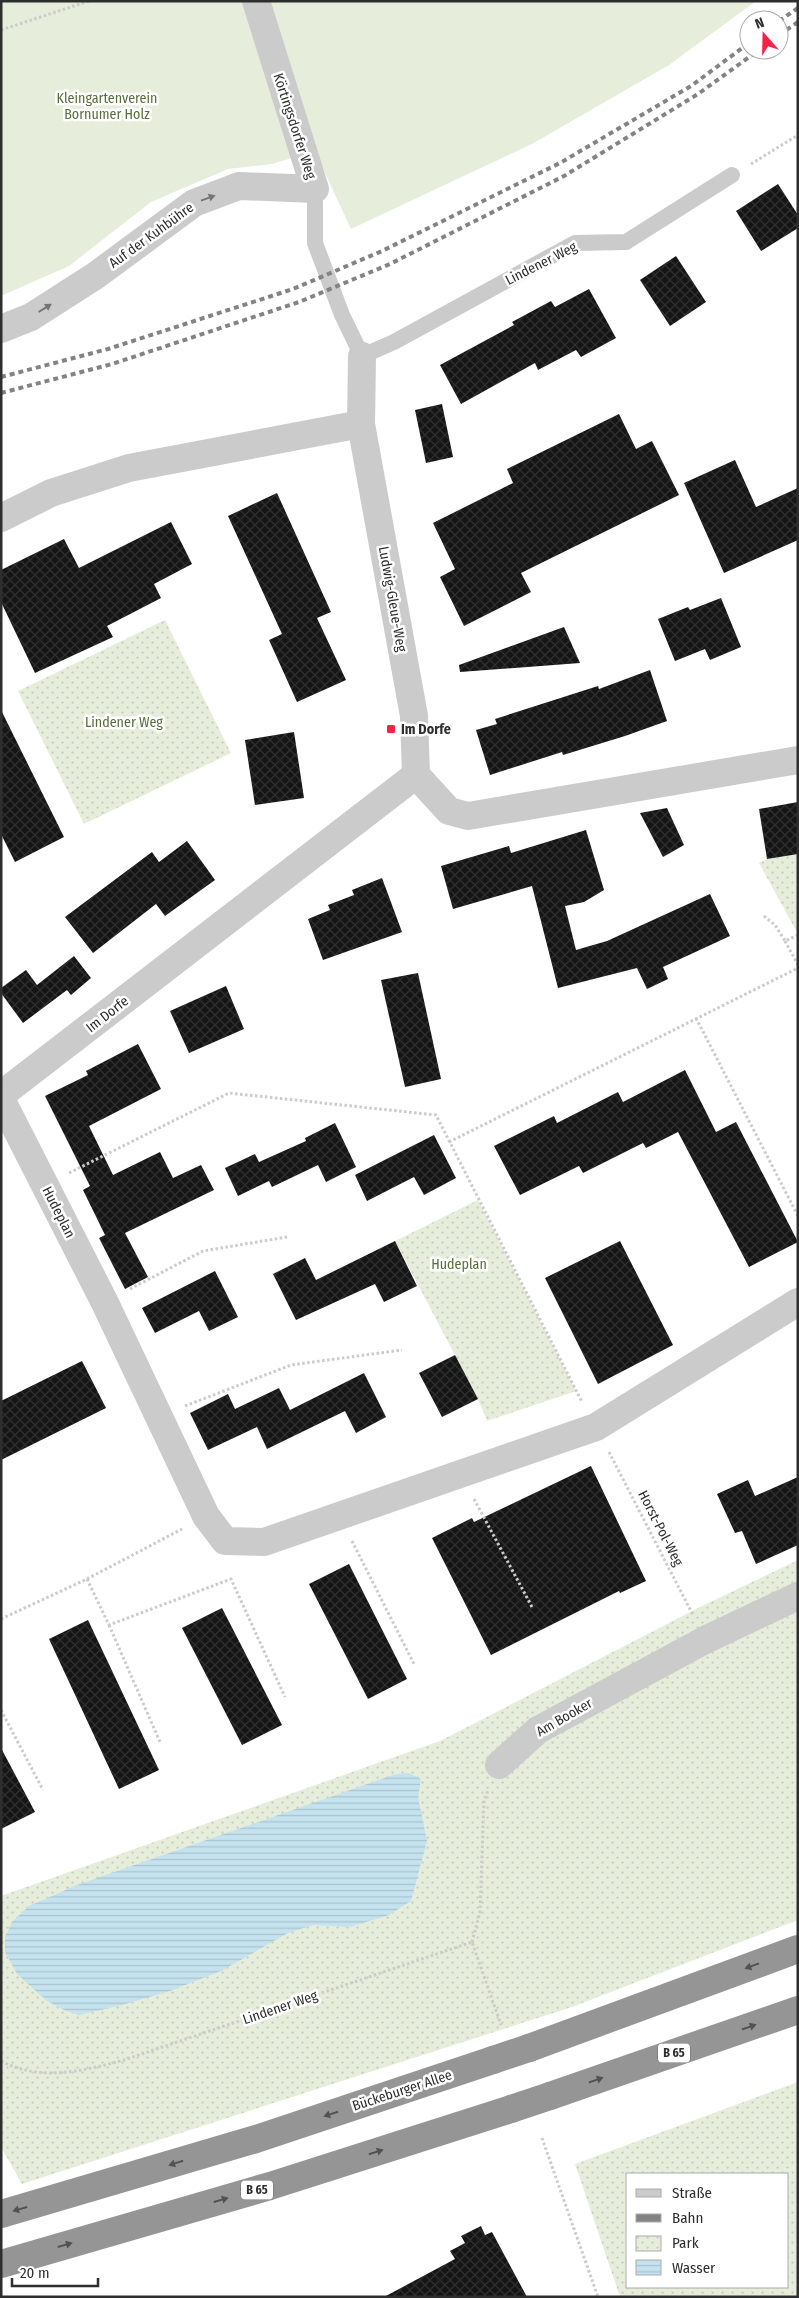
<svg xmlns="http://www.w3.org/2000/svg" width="799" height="2298" viewBox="0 0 799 2298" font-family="'Fira Sans Condensed',sans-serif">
<defs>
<pattern id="park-dots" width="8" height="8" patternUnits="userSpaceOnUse" patternTransform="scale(1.25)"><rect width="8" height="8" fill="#e6eddb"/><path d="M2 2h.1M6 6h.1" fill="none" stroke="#c6ccbc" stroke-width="1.8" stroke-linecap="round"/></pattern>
<pattern id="water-rules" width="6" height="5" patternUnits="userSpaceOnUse" patternTransform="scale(1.25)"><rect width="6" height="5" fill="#c5e3ef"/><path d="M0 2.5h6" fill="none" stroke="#aac3cd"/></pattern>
<pattern id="building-cross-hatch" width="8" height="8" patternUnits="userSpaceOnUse" patternTransform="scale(1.25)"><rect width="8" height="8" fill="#151515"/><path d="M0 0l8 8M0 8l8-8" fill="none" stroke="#2f2f2f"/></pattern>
</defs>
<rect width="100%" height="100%" fill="#fff"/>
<g fill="url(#park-dots)" fill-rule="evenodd">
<polygon points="165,620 231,753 84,824 18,691"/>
<polygon points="798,854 798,934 759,863 767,859"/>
<polygon points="478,1200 576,1391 487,1421 478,1399 395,1241"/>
<polygon points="798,1560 798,1920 572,2007 22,2184 1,2147 1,1896 440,1741 696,1609"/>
<path d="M798,2082V2297H620L575,2164ZM788,2174V2287H628V2174Z"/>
</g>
<polygon fill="#e6eddb" points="1,1 756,1 669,65 532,144 351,229 315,151 272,164 228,169 151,202 69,266 1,296"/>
<polygon fill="url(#water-rules)" points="409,1773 421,1779 418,1797 427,1841 411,1901 389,1915 350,1927 313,1925 288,1933 221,1971 170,1991 122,2005 79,2015 64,2010 47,2001 17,1974 5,1952 5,1936 13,1921 29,1906 77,1885 396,1774"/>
<g fill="url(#building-cross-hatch)">
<polygon points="778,184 798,215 798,228 761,251 736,211"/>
<polygon points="676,256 706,302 670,326 640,280"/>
<polygon points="589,289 616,338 581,357 576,350 538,370 535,363 461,404 440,365 514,325 512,322 551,301 555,307"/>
<polygon points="442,404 453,457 426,463 415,410"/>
<polygon points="619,414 636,449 652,441 679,495 521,573 531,592 464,626 440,577 455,569 433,523 513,483 507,469"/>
<polygon points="735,460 756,507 798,488 798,540 724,573 684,483"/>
<polygon points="277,493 331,612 317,618 346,680 297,702 269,640 282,634 228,516"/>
<polygon points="171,522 192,564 154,584 161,598 107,626 113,637 35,673 1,602 1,570 64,539 79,568"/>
<polygon points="721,598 741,647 710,660 705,649 675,661 658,619 688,607 690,610"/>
<polygon points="564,627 580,663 460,672 459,665"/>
<polygon points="650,670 667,721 625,736 563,755 562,752 490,775 476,730 497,724 495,719 598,686 599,689"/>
<polygon points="1,710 64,837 15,862 1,834"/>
<polygon points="294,732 304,798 255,805 245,740"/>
<polygon points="798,802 798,854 767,859 759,809"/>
<polygon points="667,808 684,845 663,857 640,813"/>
<polygon points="586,830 604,890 584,902 565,906 576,950 607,941 710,894 730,936 663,967 668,979 647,989 637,968 558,988 532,886 453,909 441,866 509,846 511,853"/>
<polygon points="187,841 215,880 165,916 156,904 93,953 65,917 152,852 159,862"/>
<polygon points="382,878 402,932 323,960 308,919 330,910 328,905 354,895 352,890"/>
<polygon points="74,956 91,978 71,995 67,990 23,1023 1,993 1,988 26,970 37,985"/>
<polygon points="418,973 441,1079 405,1087 381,980"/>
<polygon points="226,986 244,1029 189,1053 170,1011"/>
<polygon points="138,1044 161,1089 89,1126 113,1175 160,1152 173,1178 201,1165 214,1190 125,1233 148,1277 125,1289 99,1238 105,1235 83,1190 90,1186 45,1096 88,1075 86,1071"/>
<polygon points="685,1070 716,1132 736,1122 798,1242 749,1267 678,1132 646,1148 643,1143 583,1173 579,1166 520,1195 494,1146 554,1116 557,1123 618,1092 623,1102"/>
<polygon points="335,1123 356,1167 326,1182 318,1165 272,1187 269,1181 238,1196 225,1168 255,1154 259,1162 306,1141 305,1138"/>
<polygon points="434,1135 456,1178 424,1195 414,1177 367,1201 355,1175"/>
<polygon points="395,1241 417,1286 384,1302 375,1284 296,1320 273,1274 305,1258 316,1280"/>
<polygon points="620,1241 673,1345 598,1384 545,1278"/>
<polygon points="215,1271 238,1317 209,1331 199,1311 155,1333 142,1308"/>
<polygon points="455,1355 478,1399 442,1417 419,1373"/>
<polygon points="82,1361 106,1408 1,1460 1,1401"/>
<polygon points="364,1373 386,1417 356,1433 345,1411 267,1449 257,1427 208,1450 190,1413 228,1394 235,1409 279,1388 290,1410"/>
<polygon points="591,1466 646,1581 620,1593 619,1591 491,1655 432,1538 472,1518 474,1522"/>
<polygon points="798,1477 798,1545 756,1564 742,1531 735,1533 717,1494 748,1480 755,1496"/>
<polygon points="349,1564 407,1679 368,1699 309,1584"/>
<polygon points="222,1608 282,1725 242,1745 182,1628"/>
<polygon points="88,1620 159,1770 119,1789 49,1639"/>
<polygon points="1,1748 35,1812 1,1829"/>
<polygon points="481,2226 485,2235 492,2232 527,2297 384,2297 455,2259 450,2251 465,2243 461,2236"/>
</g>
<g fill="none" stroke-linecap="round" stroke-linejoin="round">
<g stroke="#cbcbcb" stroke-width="3" stroke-dasharray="2.5 2.5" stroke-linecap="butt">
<polyline points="1,30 89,1"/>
<polyline points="751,164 798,135"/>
<polyline points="764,916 775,925 785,941 798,935"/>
<polyline points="785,941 798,965"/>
<polyline points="696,1018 798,1216"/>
<polyline points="449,1142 798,968"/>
<polyline points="69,1173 229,1093 436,1115 582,1402"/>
<polyline points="130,1289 203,1251 287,1237"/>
<polyline points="185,1406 291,1365 402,1350"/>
<polyline points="609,1452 693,1615"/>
<polyline points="474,1499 532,1607"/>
<polyline points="352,1541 415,1666"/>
<polyline points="87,1579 109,1625 231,1579 285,1697"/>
<polyline points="1,1619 87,1579 182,1529"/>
<polyline points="109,1625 160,1742"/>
<polyline points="1,1710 43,1790"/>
<polyline points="472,1942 480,1912 484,1800 488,1791"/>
<path d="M1,2061C41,2082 83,2071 124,2060L472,1942L501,2025"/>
<polyline points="542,2138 598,2297"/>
</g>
<polyline stroke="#cbcbcb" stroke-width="16" points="315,189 315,243 342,315 362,356 394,342 575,243 626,242 732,175"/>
<g stroke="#cbcbcb" stroke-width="28">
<polyline points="1,329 31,317 95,276 194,203 239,186 315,189 256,1"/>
<polyline points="362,356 361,424 414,716 416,775"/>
<polyline points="1,518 51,493 129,468 361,424"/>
<polyline points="416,775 449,811 468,816 798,760"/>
<polyline points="1,1095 416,775"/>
<polyline points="1,1099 105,1303 206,1516 225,1541 264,1542 596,1427 798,1302"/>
<polyline points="499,1765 538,1730 705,1640 798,1596"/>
</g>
<g stroke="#959595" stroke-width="28">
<polyline points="529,2048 798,1949"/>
<polyline points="550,2096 798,2010"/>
<polyline points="1,2214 256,2139 493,2060"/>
<polyline points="1,2264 270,2186 511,2109"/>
</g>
<g stroke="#838383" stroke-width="4" stroke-dasharray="5 4" stroke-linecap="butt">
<polyline points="779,21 798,8"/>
<polyline points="779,35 798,22"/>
<polyline points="1,377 108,349 293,289 382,251 560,163 691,86 749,43"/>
<polyline points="1,393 112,364 299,302 390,264 564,176 698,94 759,50"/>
</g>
<g stroke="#959595" stroke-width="28">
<polyline points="493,2060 529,2048"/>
<polyline points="511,2109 550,2096"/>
</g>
</g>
<defs><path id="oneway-solid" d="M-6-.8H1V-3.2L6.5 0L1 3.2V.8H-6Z" transform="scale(1.25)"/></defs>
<g fill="#757575">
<use href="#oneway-solid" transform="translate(208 198) rotate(-20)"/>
<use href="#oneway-solid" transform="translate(45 308) rotate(-32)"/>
</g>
<g fill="#525252">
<use href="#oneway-solid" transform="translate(752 1966) rotate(160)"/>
<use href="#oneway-solid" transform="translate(749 2027) rotate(-19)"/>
<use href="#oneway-solid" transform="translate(596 2080) rotate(-19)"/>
<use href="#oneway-solid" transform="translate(331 2114) rotate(162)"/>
<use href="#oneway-solid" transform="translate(376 2152) rotate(-18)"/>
<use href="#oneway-solid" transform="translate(176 2163) rotate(163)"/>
<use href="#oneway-solid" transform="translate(221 2200) rotate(-16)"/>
<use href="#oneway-solid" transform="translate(20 2209) rotate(164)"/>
<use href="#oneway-solid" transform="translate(65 2245) rotate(-16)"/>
</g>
<rect fill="#f52146" stroke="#fff" stroke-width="2" x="386" y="724" width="10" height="10" rx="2.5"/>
<g text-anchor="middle" stroke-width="5" stroke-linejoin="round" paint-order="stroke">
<g fill="#fff" stroke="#6d6d6d" stroke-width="1">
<rect x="658" y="2043.5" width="32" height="19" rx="4"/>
<rect x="241" y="2180.5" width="32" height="19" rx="4"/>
</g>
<g font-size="12" font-weight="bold" fill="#2e2e2e">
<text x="674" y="2057">B 65</text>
<text x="257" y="2194">B 65</text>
</g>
<g font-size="14" fill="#576e38" stroke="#fff">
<text x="107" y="103">Kleingartenverein<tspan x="107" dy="16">Bornumer Holz</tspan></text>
<text x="124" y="727">Lindener Weg</text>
<text x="459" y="1269">Hudeplan</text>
</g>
<g font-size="14" fill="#2e2e2e" stroke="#fff">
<text transform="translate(295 126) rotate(72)" y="5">Körtingsdorfer Weg</text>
<text transform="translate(151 235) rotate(-36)" y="5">Auf der Kuhbühre</text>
<text transform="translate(541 263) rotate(-27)" y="5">Lindener Weg</text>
<text transform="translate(393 599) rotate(80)" y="5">Ludwig-Gleue-Weg</text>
<text transform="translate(107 1014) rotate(-38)" y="5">Im Dorfe</text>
<text transform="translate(59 1212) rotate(63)" y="5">Hudeplan</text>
<text transform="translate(661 1528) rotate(63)" y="5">Horst-Pol-Weg</text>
<text transform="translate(564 1717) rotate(-30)" y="5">Am Booker</text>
<text transform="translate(280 2007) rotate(-19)" y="5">Lindener Weg</text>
<text transform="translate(402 2090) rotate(-18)" y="5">Bückeburger Allee</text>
</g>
<g font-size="14" font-weight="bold" fill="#2e2e2e" stroke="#fff" text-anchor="start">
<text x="401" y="734">Im Dorfe</text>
</g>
</g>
<rect width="799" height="2298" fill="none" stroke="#2e2e2e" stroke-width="5"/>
<rect x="626" y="2173" width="162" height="115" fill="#ffffff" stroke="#ababab"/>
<rect x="636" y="2189" width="25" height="8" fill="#cbcbcb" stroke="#ababab"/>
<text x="672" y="2198" font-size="15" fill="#2e2e2e">Straße</text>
<rect x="636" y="2214" width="25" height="8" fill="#838383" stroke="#ababab"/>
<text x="672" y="2223" font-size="15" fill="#2e2e2e">Bahn</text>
<rect x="636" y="2236" width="25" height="15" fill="url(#park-dots)" stroke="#ababab"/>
<text x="672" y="2248" font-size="15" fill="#2e2e2e">Park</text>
<rect x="636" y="2260" width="25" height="15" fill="url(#water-rules)" stroke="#ababab"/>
<text x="672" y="2273" font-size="15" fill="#2e2e2e">Wasser</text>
<g transform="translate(764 35) rotate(340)"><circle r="24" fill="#ffffff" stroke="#ababab"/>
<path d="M0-4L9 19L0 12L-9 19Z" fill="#f52146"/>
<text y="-8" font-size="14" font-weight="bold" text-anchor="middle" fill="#2e2e2e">N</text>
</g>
<path d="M12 2278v8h86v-8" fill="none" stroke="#2e2e2e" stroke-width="2.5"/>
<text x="20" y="2278" font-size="15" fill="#2e2e2e" stroke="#ffffff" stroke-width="4" paint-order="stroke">20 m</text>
</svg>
